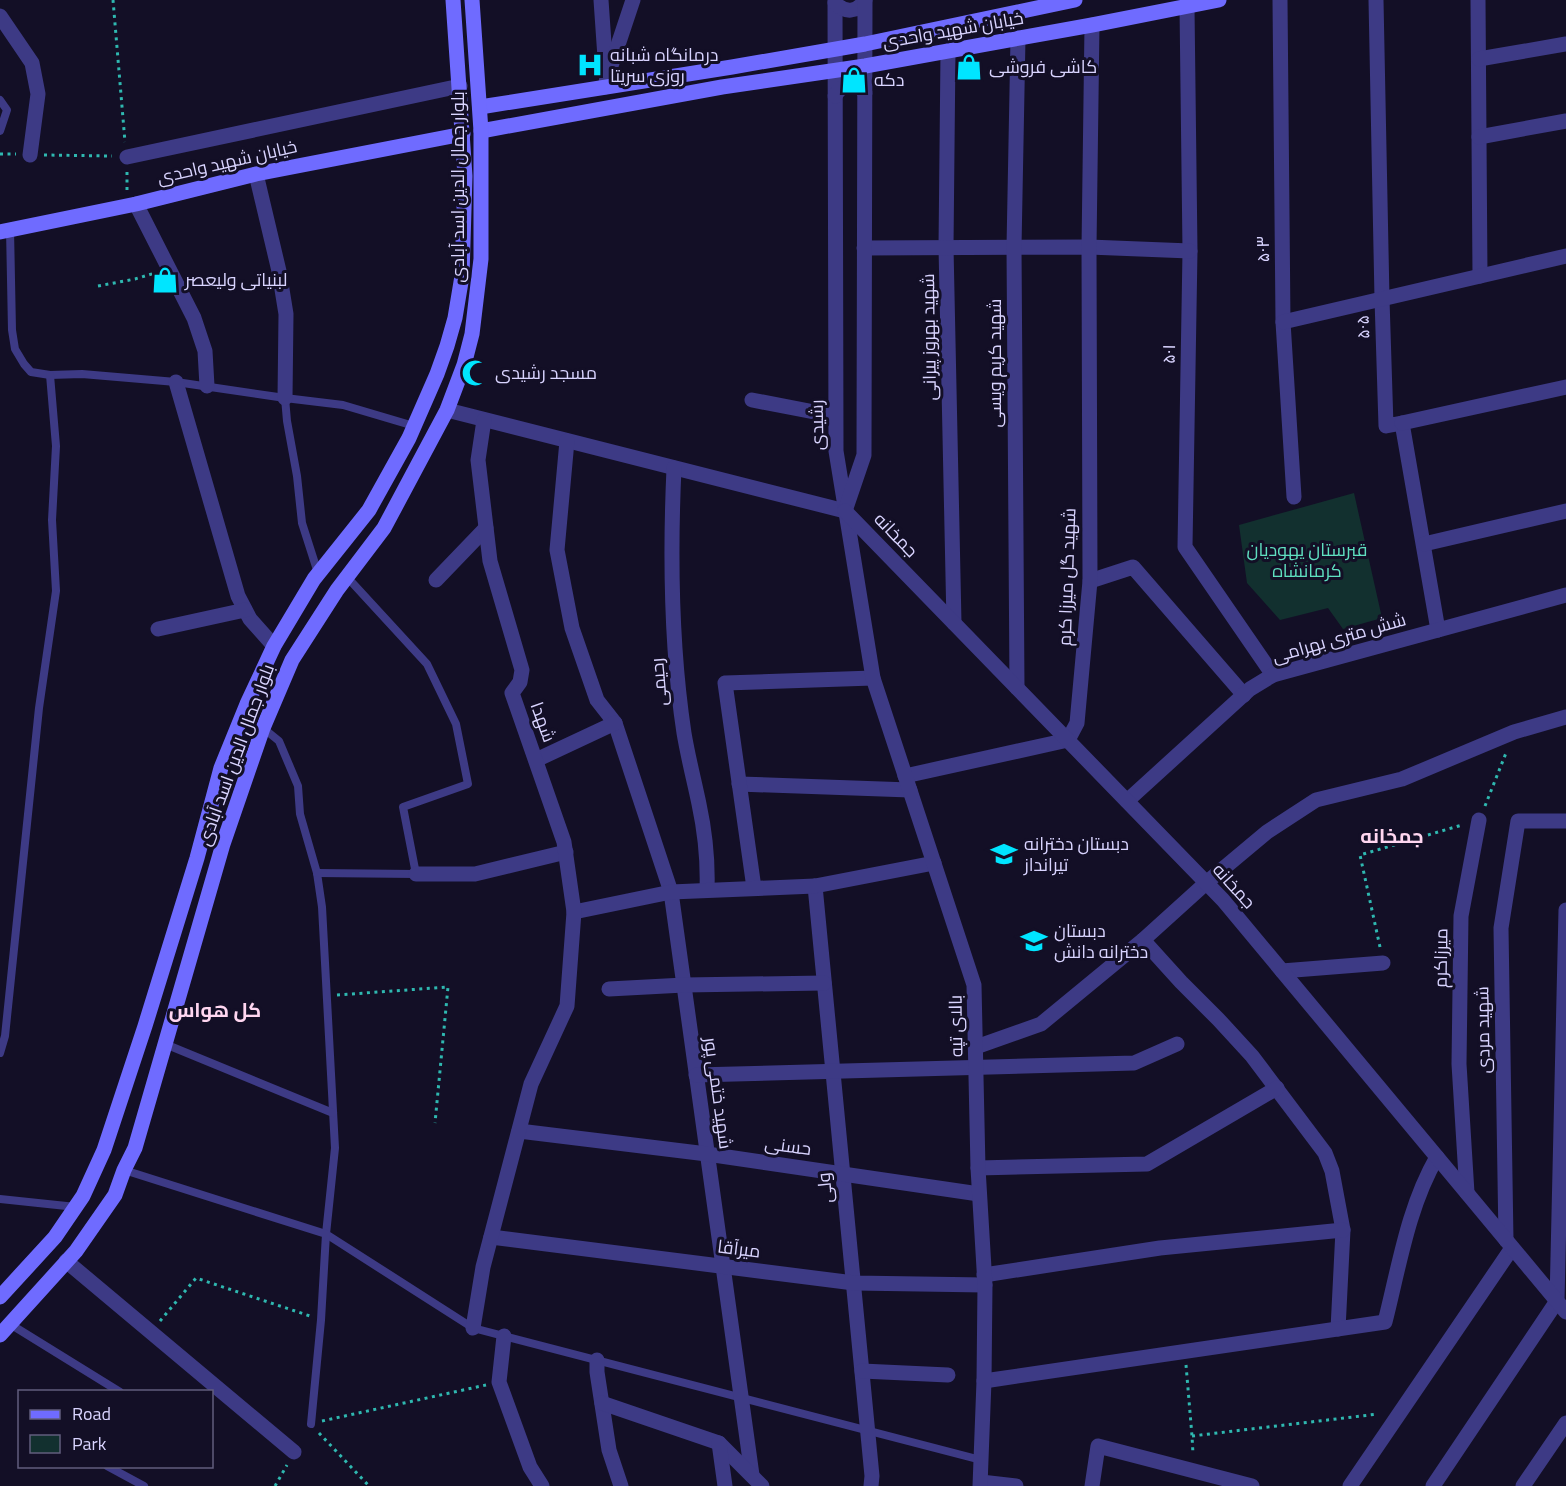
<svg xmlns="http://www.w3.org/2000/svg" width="1566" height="1486" viewBox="0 0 1566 1486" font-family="'Titillium Web',Cairo,sans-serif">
<rect width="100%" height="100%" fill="#130f26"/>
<polygon fill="#12302f" points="1354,493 1382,618 1343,629 1328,608 1280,620 1247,583 1239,525"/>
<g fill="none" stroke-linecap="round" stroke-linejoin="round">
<g stroke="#2fb8b0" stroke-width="3" stroke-dasharray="3 4.5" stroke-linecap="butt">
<polyline points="113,0 125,142"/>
<polyline points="0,154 16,154"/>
<polyline points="44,155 112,156"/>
<polyline points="127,172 127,190"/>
<polyline points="98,286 135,279 155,273"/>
<polyline points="1485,806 1506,753"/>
<polyline points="1380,947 1360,855 1462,825"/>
<polyline points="337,995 448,987 435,1123"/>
<polyline points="160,1321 196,1278 310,1316"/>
<polyline points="1186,1365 1192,1436 1193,1454"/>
<polyline points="322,1421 486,1385"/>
<polyline points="319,1433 369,1486"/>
<polyline points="1192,1436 1378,1414"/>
<polyline points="275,1486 287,1465"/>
</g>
<g stroke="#3d3a85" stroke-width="8">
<polyline points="0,100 7,110 0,131"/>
<polyline points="10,229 12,330 15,349 24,364 31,372 50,375 82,374 176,382 285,398 343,405 414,426"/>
<polyline points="285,398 287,421 297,476 302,523 318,573"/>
<polyline points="263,728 279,741 298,786 300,814 317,873 322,907 335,1148 326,1234 473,1328 981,1460"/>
<polyline points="317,873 416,874 403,807 468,784 456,724 427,664 347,577"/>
<polyline points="165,1044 333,1113"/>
<polyline points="0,1053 5,1036 39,708 56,591 52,520 56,446 50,375"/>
<polyline points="124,1170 326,1234 321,1320 311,1424"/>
<polyline points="0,1199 76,1207"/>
<polyline points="10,1324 120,1392"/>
<polyline points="107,1466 144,1486"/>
</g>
<g stroke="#3d3a85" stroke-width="15">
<polyline points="601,0 606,72"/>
<polyline points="1280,0 1283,322 1294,497"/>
<polyline points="1376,0 1382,299 1386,426 1402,423 1438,630"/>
<polyline points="1478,0 1480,276"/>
<polyline points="1187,7 1190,251 1185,547 1273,675"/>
<polyline points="0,16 32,63 38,94 30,155"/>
<polyline points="948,51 946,247 954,623"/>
<polyline points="1479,59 1566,44"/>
<polyline points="605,87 607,78 633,0"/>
<polyline points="1479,137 1566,121"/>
<polyline points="127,157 460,86"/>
<polyline points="256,174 279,271 286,314 285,398"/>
<polyline points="136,204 194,318 205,351 207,386"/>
<polyline points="864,248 1089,247 1190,251"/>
<polyline points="1283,322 1566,256"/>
<polyline points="176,382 238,596 250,619 274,646"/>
<polyline points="752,400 835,416"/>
<polyline points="447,410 845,511"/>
<polyline points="1402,423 1566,387"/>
<polyline points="567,441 557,550 572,628 597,700 615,723 671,892 752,1475"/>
<path d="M674,468C670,555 671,647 684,733C688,757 694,780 699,804C705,832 708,862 707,890"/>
<polyline points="1424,544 1566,511"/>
<polyline points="436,580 486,528"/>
<polyline points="1090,581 1133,567 1244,695"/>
<polyline points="158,629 245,610"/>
<polyline points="1017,688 1014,247 1018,38"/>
<polyline points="536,760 615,723"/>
<polyline points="905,776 1068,740 1077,723 1090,581 1089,247 1092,25"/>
<polyline points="739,784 910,790"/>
<polyline points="1127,801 1250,689 1273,675 1566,595"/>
<polyline points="416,874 475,874 566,852"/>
<polyline points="815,886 872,1476 871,1486"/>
<polyline points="754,888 725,683 873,678"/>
<polyline points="574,912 671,892 815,886 934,863"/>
<polyline points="1143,940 1181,982 1218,1019 1252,1056 1325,1153 1332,1171 1343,1230 1338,1329"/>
<polyline points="1282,971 1383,963"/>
<polyline points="609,989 684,985 824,983"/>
<polyline points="976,1047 1041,1024 1143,940 1206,883 1267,832 1316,800 1402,779 1514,732 1566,717"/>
<polyline points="696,1075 1134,1063 1177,1044"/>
<polyline points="519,1131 707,1154 979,1194"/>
<polyline points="978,1168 1147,1164 1277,1088"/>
<polyline points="1467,1193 1459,1064 1461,916 1479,820"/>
<polyline points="491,1237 854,1283 985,1285"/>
<polyline points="1506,1240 1501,928 1518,821 1566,821"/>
<polyline points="66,1261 294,1452"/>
<polyline points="984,1275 1160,1248 1343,1230"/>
<polyline points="473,1328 483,1267 531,1084 567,1006 574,912 564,842 512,693 520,682 522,670 490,561 478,460 484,420"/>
<polyline points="504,1336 499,1382 530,1467 542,1486"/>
<polyline points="597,1360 597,1372 609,1450 621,1486"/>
<polyline points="862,1371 948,1375"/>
<path d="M984,1381L1385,1322C1399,1267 1408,1207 1437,1157"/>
<polyline points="602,1403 719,1443 762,1486"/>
<polyline points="719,1443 725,1486"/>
<polyline points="981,1482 1016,1486"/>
<polyline points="1092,1486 1098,1446 1252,1486"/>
<polyline points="1350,1486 1512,1248"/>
<polyline points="1433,1486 1557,1301 1566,910"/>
<polyline points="1523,1486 1566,1423"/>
</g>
<g stroke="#3d3a85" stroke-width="15">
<polyline points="835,0 836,451 873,678 974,985 978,1168 985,1285 984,1381 980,1486"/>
<path d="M835,3C845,13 857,13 865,0"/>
<path d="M835,96C842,83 856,81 865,93"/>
<polyline points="846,508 864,455 865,0"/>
<polyline points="845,511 1223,900 1566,1312"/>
</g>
<g stroke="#6f6bff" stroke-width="15">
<polyline points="480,107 732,67 865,44 1075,0"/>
<polyline points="481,131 722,87 865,66 1092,25 1219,0"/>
<polyline points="0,232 136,204 256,174 463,134"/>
<polyline points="0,1297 55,1237 83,1196 104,1150 145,1026 197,858 221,768 247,704 274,646 314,579 369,510 409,438 437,374 447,346 455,318 462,276 465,176 453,0"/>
<polyline points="0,1335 76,1251 115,1195 124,1170 135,1148 223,844 263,728 292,660 337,590 384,528 447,410 464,365 472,334 481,259 481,131 472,0"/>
</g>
</g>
<defs>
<g id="hospital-bare" transform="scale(2.07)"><path d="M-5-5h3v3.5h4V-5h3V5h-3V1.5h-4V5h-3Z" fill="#00e5ff" stroke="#130f26" stroke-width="2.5" paint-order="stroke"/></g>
<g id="shop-bare" transform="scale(2.07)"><path d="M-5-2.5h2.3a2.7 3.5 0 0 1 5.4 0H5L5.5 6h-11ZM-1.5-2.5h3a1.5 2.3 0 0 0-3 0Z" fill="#00e5ff" stroke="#130f26" stroke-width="2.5" paint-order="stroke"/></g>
<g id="mosque-bare" transform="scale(2.07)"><path d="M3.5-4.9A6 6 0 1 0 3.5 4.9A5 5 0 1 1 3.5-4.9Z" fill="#00e5ff" stroke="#130f26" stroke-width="2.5" paint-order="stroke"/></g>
<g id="school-bare" transform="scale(2.07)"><path d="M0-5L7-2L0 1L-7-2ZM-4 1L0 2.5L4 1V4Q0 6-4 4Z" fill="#00e5ff" stroke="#130f26" stroke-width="2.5" paint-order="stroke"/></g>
</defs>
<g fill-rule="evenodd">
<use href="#hospital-bare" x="590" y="65"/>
<use href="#shop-bare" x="969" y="67"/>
<use href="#shop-bare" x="854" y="80"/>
<use href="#shop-bare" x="165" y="280"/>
<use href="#mosque-bare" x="475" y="373"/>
<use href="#school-bare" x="1004" y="854"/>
<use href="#school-bare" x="1034" y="941"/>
</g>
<g text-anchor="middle" stroke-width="6" stroke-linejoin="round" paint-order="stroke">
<g font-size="18" fill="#d9d4ff" stroke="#130f26">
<text transform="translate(953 30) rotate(-10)" y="6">خیابان شهید واحدی</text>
<text transform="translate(227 162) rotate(-13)" y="6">خیابان شهید واحدی</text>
<text transform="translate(458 187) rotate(-90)" y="6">بلوار جمال الدین اسد آبادی</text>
<text transform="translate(1263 249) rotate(-91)" y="6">۵۰۳</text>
<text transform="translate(1363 327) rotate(-92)" y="6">۵۰۵</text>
<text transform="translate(929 337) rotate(-91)" y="6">شهید بهروز پیرانی</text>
<text transform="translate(1169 354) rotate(-89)" y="6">۵۰۱</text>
<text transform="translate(995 363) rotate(-90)" y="6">شهید کریم ویسی</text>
<text transform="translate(817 425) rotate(-91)" y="6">رشیدی</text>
<text transform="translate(896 535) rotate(46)" y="6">جمخانه</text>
<text transform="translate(1067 577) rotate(-88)" y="6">شهید گل میرزا کرم</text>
<text transform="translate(1339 638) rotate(-16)" y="6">شش متری بهرامی</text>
<text transform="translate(659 682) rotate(-95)" y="6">رحیمی</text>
<text transform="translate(543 722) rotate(70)" y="6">شهدا</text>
<text transform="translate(236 755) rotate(-70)" y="6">بلوار جمال الدین اسد آبادی</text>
<text transform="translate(1234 886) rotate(48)" y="6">جمخانه</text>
<text transform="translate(1441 958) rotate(-89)" y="6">میرزاکرم</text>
<text transform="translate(956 1026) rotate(-91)" y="6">بالای تپه</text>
<text transform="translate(1483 1030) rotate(-91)" y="6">شهید مردی</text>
<text transform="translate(718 1093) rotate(82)" y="6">شهید ختمی پور</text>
<text transform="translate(788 1146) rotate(8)" y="6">حسنی</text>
<text transform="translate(825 1188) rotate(-96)" y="6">ولی</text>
<text transform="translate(739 1249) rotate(7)" y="6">میرآقا</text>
</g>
<g font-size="18" fill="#d9d4ff" stroke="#130f26" text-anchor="start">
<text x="610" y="61">درمانگاه شبانه<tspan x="610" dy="21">روزی سریتا</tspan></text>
<text x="989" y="73">کاشی فروشی</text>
<text x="874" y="86">دکه</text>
<text x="185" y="286">لبنیاتی ولیعصر</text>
<text x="495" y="379">مسجد رشیدی</text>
<text x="1024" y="850">دبستان دخترانه<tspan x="1024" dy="21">تیرانداز</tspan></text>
<text x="1054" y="937">دبستان<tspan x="1054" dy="21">دخترانه دانش</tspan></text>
</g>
<g font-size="18" fill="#5fe0c0" stroke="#130f26">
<text x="1307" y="556">قبرستان یهودیان<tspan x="1307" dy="21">کرمانشاه</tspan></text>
</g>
<g font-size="20" font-weight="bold" fill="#ffd6f0" stroke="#130f26">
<text x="1392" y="843">جمخانه</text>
<text x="215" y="1017">کل هواس</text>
</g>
</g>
<rect x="18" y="1390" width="195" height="78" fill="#130f26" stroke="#625e7d" stroke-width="1.5"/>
<rect x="30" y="1410" width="30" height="9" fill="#6f6bff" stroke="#625e7d" stroke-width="1.5"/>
<text x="72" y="1420" font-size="18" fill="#d9d4ff">Road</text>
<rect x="30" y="1435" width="30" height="18" fill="#12302f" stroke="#625e7d" stroke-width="1.5"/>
<text x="72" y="1450" font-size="18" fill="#d9d4ff">Park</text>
</svg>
